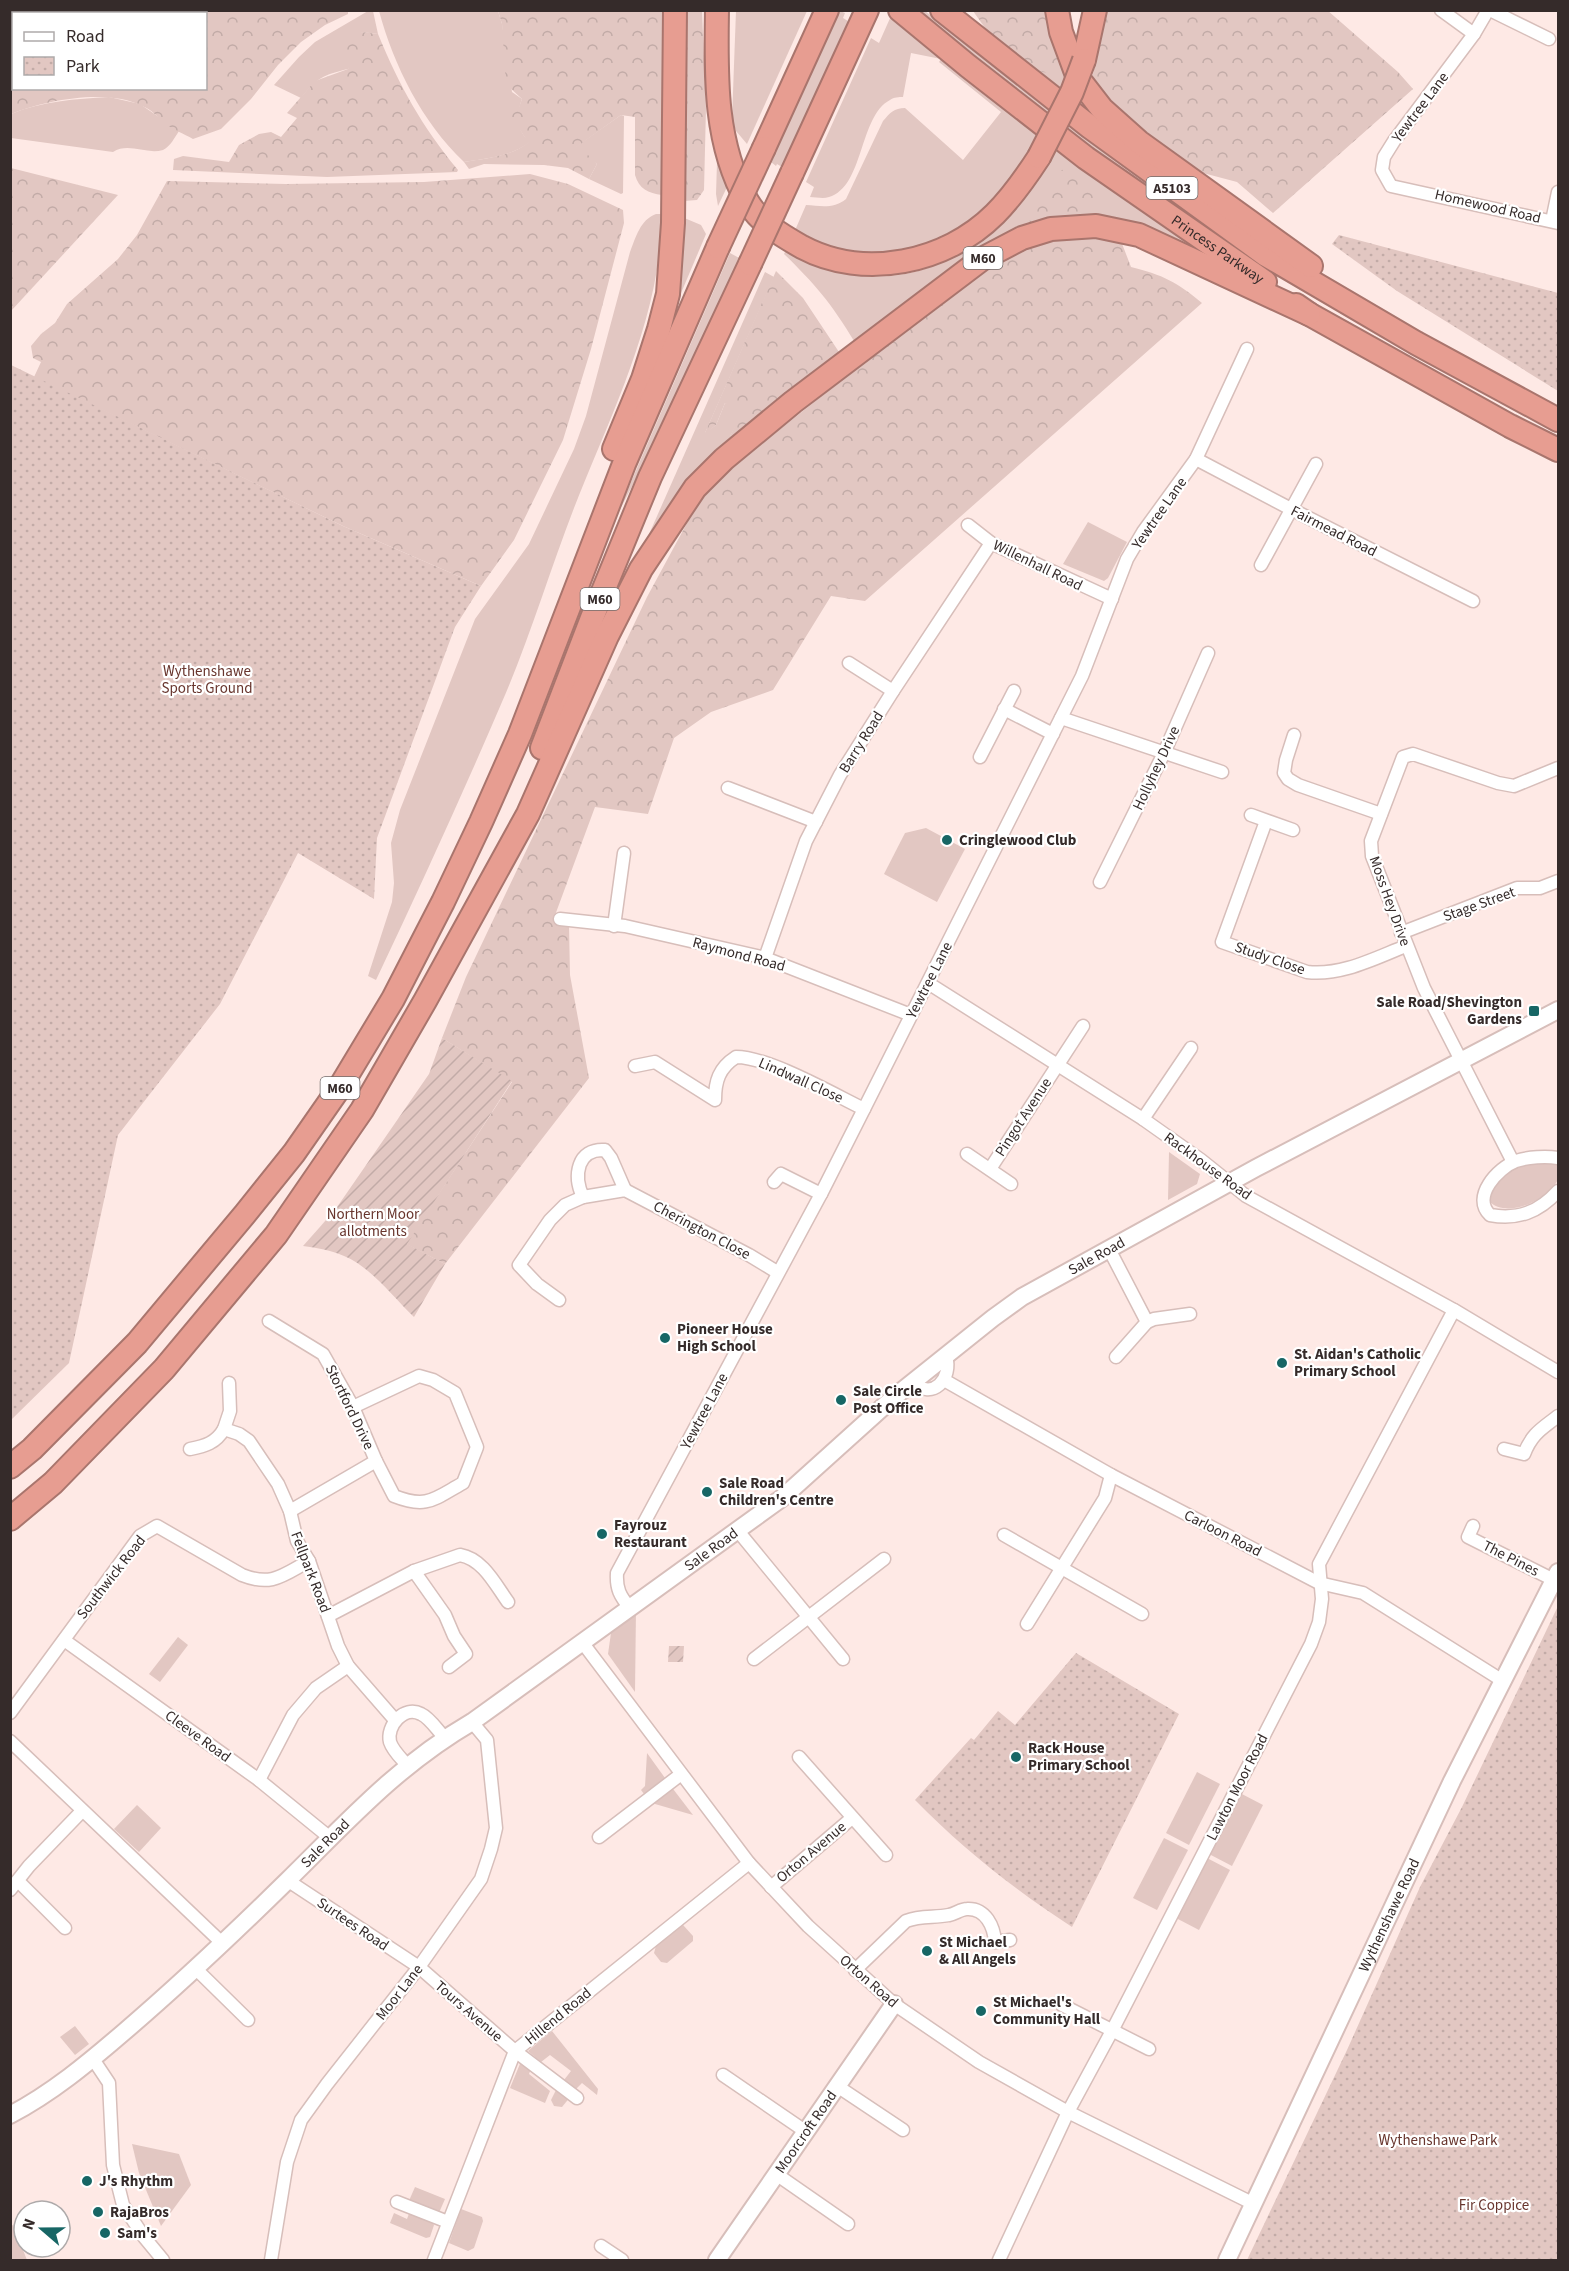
<svg xmlns="http://www.w3.org/2000/svg" width="1569" height="2271" viewBox="0 0 1569 2271" font-family="'Source Sans 3',sans-serif">
<defs>
<pattern id="forest-crowns" width="20" height="18" patternUnits="userSpaceOnUse" patternTransform="scale(1.5)"><rect width="20" height="18" fill="#e2c7c2"/><path d="M2 6a3 3 0 1 1 6 0M12 15a3 3 0 1 1 6 0" fill="none" stroke="#c2aba7"/></pattern>
<pattern id="park-dots" width="8" height="8" patternUnits="userSpaceOnUse" patternTransform="scale(1.5)"><rect width="8" height="8" fill="#e2c7c2"/><path d="M2 2h.1M6 6h.1" fill="none" stroke="#c2aba7" stroke-width="1.8" stroke-linecap="round"/></pattern>
<pattern id="garden-furrows" width="10" height="10" patternUnits="userSpaceOnUse" patternTransform="scale(1.5)"><rect width="10" height="10" fill="#e2c7c2"/><path d="M-1 1l2-2M0 10L10 0M9 11l2-2" fill="none" stroke="#c2aba7"/></pattern>
</defs>
<rect width="100%" height="100%" fill="#fee9e5"/>
<g fill="#e2c7c2">
<path d="M368,11H373L378,34L362,32L356,57L348,69C323,75 317,78 301,98L274,85L299,57L315,42Z"/>
<path d="M379,11H498L502,24L512,92L522,99C516,115 516,130 530,142C510,157 488,158 464,162C422,122 394,66 379,11Z"/>
<polygon points="736,11 807,11 747,144 736,131 732,119"/>
<polygon points="840,11 845,13 843,18 848,21 782,167 777,164 776,166 771,162"/>
<polygon points="916,11 925,11 1052,111 1050,117"/>
<path d="M891,16L1041,137L1025,163L978,218L936,245L856,257L793,235L806,205C821,206 834,209 846,199L883,121C890,113 894,108 905,108L963,160L1001,112L939,62L941,59L911,53L903,97C899,97 894,97 890,100C859,116 864,187 829,197C823,199 816,197 810,197L814,187L806,182L871,38L879,43Z"/>
<polygon points="1061,59 1069,73 1060,95 1032,71"/>
<path d="M109,97L140,104L179,131C175,137 170,147 163,150C146,155 129,142 113,152L11,138V114C42,101 75,99 109,97Z"/>
<polygon points="621,115 624,116 623,193 621,194 589,179 597,164 574,148"/>
<polygon points="1068,123 1282,273 1280,278 1064,130"/>
<path d="M1056,149L1183,238L1185,241L1182,243L1163,232L1132,224L1092,216L1054,193L1029,226L956,266L854,341C832,304 814,283 784,254L786,250C838,285 912,286 964,250C974,244 982,233 990,224C1009,204 1028,184 1047,164Z"/>
<polygon points="717,163 727,187 718,206 716,194"/>
<path d="M656,214H662C661,317 611,414 574,508C550,570 531,634 505,695C464,791 421,885 376,980L368,976L392,902L394,883L391,843L400,810L475,619L529,544L574,449L586,416L630,252C636,237 640,220 656,214Z"/>
<polygon points="682,217 701,225 706,234 676,305"/>
<polygon points="730,253 741,259 677,400 615,519"/>
<path d="M765,272L774,277L705,433L716,425L725,403L744,409C722,459 685,500 651,543L646,541Z"/>
<polygon points="1088,522 1127,542 1108,578 1104,581 1063,564"/>
<polygon points="926,828 965,849 937,902 884,874 905,833"/>
<polygon points="1169,1152 1200,1174 1197,1184 1168,1200"/>
<path d="M1543,1160L1558,1164C1558,1170 1560,1177 1556,1183C1545,1201 1506,1219 1489,1201C1490,1175 1521,1164 1543,1160Z"/>
<polygon points="636,1609 635,1692 608,1654 612,1626"/>
<polygon points="178,1637 188,1645 160,1682 149,1674"/>
<polygon points="647,1753 665,1778 644,1794 641,1790 645,1786"/>
<polygon points="1197,1772 1220,1784 1189,1845 1166,1833"/>
<polygon points="670,1785 693,1815 655,1804 652,1799"/>
<polygon points="1240,1793 1263,1805 1232,1866 1209,1854"/>
<polygon points="137,1805 161,1828 139,1852 114,1829"/>
<polygon points="1164,1838 1188,1850 1157,1910 1133,1898"/>
<polygon points="1207,1858 1230,1870 1199,1930 1176,1918"/>
<polygon points="683,1925 693,1936 693,1941 667,1963 661,1962 654,1953 656,1946"/>
<polygon points="75,2026 89,2044 75,2055 60,2037"/>
<polygon points="552,2031 598,2089 597,2095 582,2083 576,2089 564,2080 571,2071 550,2055 541,2062 528,2051"/>
<polygon points="522,2059 532,2066 529,2074 550,2091 545,2103 510,2088"/>
<polygon points="558,2086 571,2096 562,2107 554,2106 551,2100"/>
<polygon points="132,2144 179,2154 191,2185 161,2226 139,2173"/>
<polygon points="415,2187 445,2199 438,2215 408,2203"/>
<polygon points="461,2209 482,2217 483,2221 474,2248 468,2251 449,2243"/>
<polygon points="410,2211 431,2220 434,2225 430,2237 426,2238 390,2223 394,2213 407,2219"/>
<polygon points="13,2225 27,2260 11,2260 11,2226"/>
</g>
<g fill="url(#forest-crowns)" fill-rule="evenodd">
<path d="M11,10H348V14L325,25L301,42L278,65L251,99L221,129L193,139C184,134 172,129 164,123C157,116 152,110 142,106C109,88 44,100 11,114ZM14,14H206V88H14Z"/>
<polygon points="1327,10 1398,72 1413,89 1273,213 1237,182 1203,173 1156,141 1112,102 1092,78 1104,27 1105,11"/>
<path d="M498,11H666L662,195C648,193 639,189 635,175V117L621,115L575,148L584,151L597,164L589,179L568,168L544,165L484,164L469,169L464,162C488,158 510,157 529,142C521,135 520,125 511,120V113L519,107L522,99L506,84L502,24Z"/>
<polygon points="684,11 702,11 706,108 704,190 697,200 684,201"/>
<polygon points="973,11 1049,11 1061,59 1052,73 1032,71 995,42"/>
<path d="M362,32L378,34C400,87 421,125 458,170L457,172L327,177L173,170L174,159L183,156L229,162L239,145L259,134L271,132L281,137L297,118L287,113L315,81L348,69L351,59L355,57L346,53L347,45Z"/>
<polygon points="1069,166 1081,172 1084,184 1098,194 1092,216 1047,219 1029,226 1031,211 1040,195 1054,193 1049,178"/>
<polygon points="11,168 118,195 11,311 10,168"/>
<polygon points="530,174 568,184 623,210 624,223 591,349 563,440 514,540 481,586 343,526 34,377 41,362 33,358 31,346 41,334 55,323 67,304 118,259 137,235 167,181 286,184 424,182"/>
<path d="M1070,236H1094L1121,241L1131,267C1163,275 1177,282 1202,303L865,601L831,596L773,690L711,712L674,738L648,814L595,807L554,918L569,925L570,975L589,1078L445,1264L406,1244L512,1082L442,1038L466,977L647,597L706,488L998,256L1035,243Z"/>
<polygon points="776,271 803,298 841,355 724,449 743,409 734,409 725,403 716,425 704,435"/>
</g>
<g fill="url(#park-dots)">
<polygon points="1339,235 1558,293 1558,391 1397,291 1332,244"/>
<polygon points="11,365 343,526 481,586 455,627 377,838 374,899 298,853 220,1004 118,1135 69,1363 11,1420"/>
<polygon points="1558,1606 1558,2260 1247,2260 1347,2050 1420,1887 1462,1807"/>
<path d="M1076,1653L1179,1714L1072,1927C1016,1891 962,1848 915,1800L971,1738L974,1740L998,1711L1015,1725Z"/>
</g>
<g fill="url(#garden-furrows)">
<path d="M442,1038L512,1081L407,1244L445,1264L414,1317C393,1297 371,1267 344,1256C331,1250 317,1248 303,1246L335,1210L429,1074Z"/>
<polygon points="669,1646 684,1646 683,1662 668,1662"/>
</g>
<g fill="none" stroke-linecap="round" stroke-linejoin="round">
<g stroke="#d7beba" stroke-width="15">
<g id="street">
<polyline points="1441,10 1474,34"/>
<polyline points="1488,10 1474,34 1394,141 1384,157 1382,170 1391,186 1558,223"/>
<polyline points="1490,10 1549,39"/>
<polyline points="1552,221 1558,192"/>
<polyline points="1196,459 1291,509 1473,601"/>
<polyline points="968,525 991,543 1112,599"/>
<polyline points="1261,565 1316,464"/>
<polyline points="849,663 893,691"/>
<polyline points="1004,709 1053,734"/>
<polyline points="1061,718 1222,772"/>
<polyline points="1294,735 1286,760 1284,773 1288,779 1298,785 1381,814"/>
<polyline points="980,757 1014,691"/>
<polyline points="728,788 816,822"/>
<polyline points="1251,815 1293,830"/>
<path d="M1266,821L1222,942L1307,972C1342,976 1375,958 1406,946"/>
<polyline points="1100,882 1164,753 1208,653"/>
<polyline points="560,919 625,926 765,958 911,1015"/>
<polyline points="614,926 624,853"/>
<polyline points="1401,933 1517,888 1540,888 1558,881"/>
<polyline points="765,958 806,841 840,775 893,691 991,543"/>
<polyline points="928,983 1143,1119 1201,1160 1246,1196 1454,1310 1558,1372"/>
<path d="M635,1066L655,1062L715,1100C715,1081 719,1068 736,1057C769,1057 833,1094 864,1109"/>
<polyline points="1143,1119 1191,1048"/>
<polyline points="967,1154 1011,1184"/>
<path d="M1558,1158C1546,1156 1528,1157 1516,1161C1498,1168 1471,1197 1490,1215C1518,1220 1539,1212 1558,1191"/>
<polyline points="1513,1162 1424,988 1372,856 1371,841 1403,757 1413,754 1498,783 1514,786 1558,768"/>
<polyline points="990,1169 1083,1026"/>
<polyline points="774,1182 781,1174 821,1194"/>
<path d="M583,1197C573,1176 577,1148 605,1150L611,1158L625,1190"/>
<polyline points="1109,1249 1147,1322 1116,1357"/>
<polyline points="559,1300 537,1284 519,1265 550,1220 565,1205 583,1197 625,1190 749,1255 777,1272"/>
<polyline points="269,1321 323,1354 353,1407 376,1461 290,1511"/>
<polyline points="1147,1322 1154,1319 1190,1314"/>
<polyline points="944,1380 1111,1475 1319,1583 1363,1593 1503,1681"/>
<path d="M913,1382C932,1401 953,1379 946,1356"/>
<polyline points="229,1383 230,1411 224,1429 239,1434 249,1441 278,1484 290,1511 297,1541 309,1561 338,1646 348,1666 395,1720"/>
<path d="M353,1407L419,1376L433,1380L455,1393L477,1447L463,1483C434,1499 427,1509 394,1496L376,1461"/>
<path d="M190,1449C205,1446 216,1443 224,1429"/>
<path d="M1504,1449L1524,1454C1532,1433 1543,1428 1558,1416"/>
<polyline points="1473,1526 1468,1537 1554,1580"/>
<polyline points="738,1531 843,1659"/>
<polyline points="1004,1535 1142,1614"/>
<polyline points="414,1571 445,1615 454,1636 466,1654 449,1667"/>
<path d="M630,1608C620,1596 616,1589 617,1573L821,1194L864,1109L1082,676L1127,559L1143,532L1196,459L1247,349"/>
<path d="M328,1616L414,1571L460,1555C483,1559 495,1584 508,1602"/>
<polyline points="1027,1624 1105,1498 1111,1475"/>
<polyline points="64,1640 259,1780 329,1837"/>
<polyline points="582,1642 749,1863 808,1926 894,2004 979,2062 1068,2112 1254,2204"/>
<polyline points="754,1659 884,1559"/>
<path d="M10,1713L140,1536L157,1526L242,1575C272,1587 283,1575 309,1561"/>
<polyline points="10,1741 221,1942"/>
<polyline points="799,1757 886,1855"/>
<path d="M407,1765C401,1758 393,1751 390,1742C386,1726 404,1705 421,1714C430,1718 438,1731 445,1738"/>
<polyline points="259,1780 293,1715 316,1688 348,1666"/>
<polyline points="599,1837 680,1775"/>
<polyline points="287,1880 419,1967 515,2051 577,2098"/>
<polyline points="18,1881 65,1928"/>
<polyline points="771,1887 852,1818"/>
<polyline points="10,1890 29,1866 82,1811"/>
<polyline points="195,1968 248,2020"/>
<path d="M855,1970L906,1921C921,1915 934,1918 949,1915C955,1914 961,1909 967,1909C986,1908 994,1927 995,1942L1010,1940"/>
<polyline points="1062,2005 1149,2049"/>
<polyline points="93,2059 109,2083 113,2165 123,2205 144,2237 163,2260"/>
<polyline points="723,2075 805,2131"/>
<polyline points="837,2086 903,2130"/>
<polyline points="776,2174 848,2224"/>
<polyline points="397,2202 448,2222"/>
<polyline points="601,2246 622,2260"/>
<polyline points="271,2260 287,2162 301,2120 327,2084 419,1967 481,1879 491,1849 496,1828 487,1740 472,1722"/>
<polyline points="434,2260 515,2051 749,1863"/>
<polyline points="999,2260 1068,2112 1113,2029 1311,1644 1319,1622 1322,1599 1319,1564 1454,1310"/>
</g>
</g>
<g stroke="#d7beba" stroke-width="20">
<g id="secondary">
<path id="s1" d="M10,2115C52,2093 88,2063 124,2032C180,1984 234,1933 287,1881C347,1822 398,1765 472,1722L782,1498L893,1398L993,1318L1022,1297L1256,1168L1558,1010"/>
<path id="s2" d="M717,2260L894,2004"/>
<path id="s3" d="M1227,2260L1452,1781L1558,1572"/>
</g>
</g>
<g stroke="#a9756d" stroke-width="26">
<g id="highway">
<path d="M717,10C716,75 714,143 747,201C760,223 781,235 802,247C864,280 946,263 995,214C1012,197 1026,177 1039,157"/>
<path id="s4" d="M900,10L968,66L1086,158L1265,282"/>
<polyline points="942,10 1090,127 1266,255 1416,343 1558,420"/>
<polyline points="1057,10 1061,32 1078,78 1102,109 1139,142 1311,266"/>
<polyline points="1084,60 1095,10"/>
<polyline points="764,148 827,10"/>
<polyline points="792,173 867,10"/>
<polyline points="1296,305 1309,314 1510,426 1558,450"/>
<polyline points="614,449 643,379 659,329 668,294 673,223 675,10"/>
<polyline points="542,748 592,618 650,477 750,264"/>
<polyline points="10,1467 32,1449 137,1343 245,1214 294,1153 340,1087 393,999 443,902 481,822 520,734 624,464 718,247"/>
<polyline points="10,1519 53,1483 164,1369 276,1235 362,1110 425,1001 528,814 607,636 641,569 695,488 724,459 793,402 982,259 1022,238 1051,229 1096,226 1139,235 1309,314"/>
</g>
</g>
<use href="#street" stroke="#fff" stroke-width="12"/>
<use href="#secondary" stroke="#fff" stroke-width="16"/>
<use href="#highway" stroke="#e79d91" stroke-width="22"/>
<g stroke="#a9756d" stroke-width="26" stroke-linecap="butt">
<g id="highway-bridge">
<polyline points="1039,157 1072,92 1084,60"/>
<polyline points="718,247 764,148"/>
<polyline points="750,264 792,173"/>
</g>
</g>
<use href="#highway-bridge" stroke="#e79d91" stroke-width="22"/>
</g>
<g fill="#176665" stroke="#fff" stroke-width="2">
<circle cx="947" cy="840" r="6"/>
<rect x="1528" y="1005" width="12" height="12" rx="3"/>
<circle cx="665" cy="1338" r="6"/>
<circle cx="1282" cy="1363" r="6"/>
<circle cx="841" cy="1400" r="6"/>
<circle cx="707" cy="1492" r="6"/>
<circle cx="602" cy="1534" r="6"/>
<circle cx="1016" cy="1757" r="6"/>
<circle cx="927" cy="1951" r="6"/>
<circle cx="981" cy="2011" r="6"/>
<circle cx="87" cy="2181" r="6"/>
<circle cx="98" cy="2212" r="6"/>
<circle cx="105" cy="2233" r="6"/>
</g>
<g text-anchor="middle" stroke-width="4.5" stroke-linejoin="round" paint-order="stroke">
<g fill="#fff" stroke="#726b6a" stroke-width="1.5">
<rect x="1146.5" y="177" width="51" height="22" rx="4.5"/>
<rect x="963.5" y="247" width="39" height="22" rx="4.5"/>
<rect x="580.5" y="588" width="39" height="22" rx="4.5"/>
<rect x="320.5" y="1077" width="39" height="22" rx="4.5"/>
</g>
<g font-size="14" font-weight="bold" fill="#352b2a">
<text x="1172" y="193">A5103</text>
<text x="983" y="263">M60</text>
<text x="600" y="604">M60</text>
<text x="340" y="1093">M60</text>
</g>
<g font-size="15" fill="#352b2a" stroke="#fff">
<text transform="translate(1420 107) rotate(-53)" y="5">Yewtree Lane</text>
<text transform="translate(1488 206) rotate(13)" y="5">Homewood Road</text>
<text dy="5" stroke="none"><textPath href="#s4" startOffset="398">Princess Parkway</textPath></text>
<text transform="translate(1159 513) rotate(-55)" y="5">Yewtree Lane</text>
<text transform="translate(1334 531) rotate(27)" y="5">Fairmead Road</text>
<text transform="translate(1038 565) rotate(26)" y="5">Willenhall Road</text>
<text transform="translate(861 742) rotate(-58)" y="5">Barry Road</text>
<text transform="translate(1156 768) rotate(-65)" y="5">Hollyhey Drive</text>
<text transform="translate(1390 901) rotate(70)" y="5">Moss Hey Drive</text>
<text transform="translate(1479 904) rotate(-20)" y="5">Stage Street</text>
<text transform="translate(739 954) rotate(15)" y="5">Raymond Road</text>
<text transform="translate(1270 958) rotate(19)" y="5">Study Close</text>
<text transform="translate(929 980) rotate(-63)" y="5">Yewtree Lane</text>
<text transform="translate(801 1080) rotate(24)" y="5">Lindwall Close</text>
<text transform="translate(1023 1117) rotate(-57)" y="5">Pingot Avenue</text>
<text transform="translate(1208 1166) rotate(36)" y="5">Rackhouse Road</text>
<text transform="translate(702 1230) rotate(28)" y="5">Cherington Close</text>
<text dy="5" stroke="none"><textPath href="#s1" startOffset="1389">Sale Road</textPath></text>
<text transform="translate(350 1407) rotate(64)" y="5">Stortford Drive</text>
<text transform="translate(704 1411) rotate(-62)" y="5">Yewtree Lane</text>
<text transform="translate(1223 1533) rotate(27)" y="5">Carloon Road</text>
<text dy="5" stroke="none"><textPath href="#s1" startOffset="903">Sale Road</textPath></text>
<text transform="translate(1511 1558) rotate(27)" y="5">The Pines</text>
<text transform="translate(311 1572) rotate(69)" y="5">Fellpark Road</text>
<text transform="translate(111 1577) rotate(-52)" y="5">Southwick Road</text>
<text transform="translate(198 1736) rotate(36)" y="5">Cleeve Road</text>
<text transform="translate(1237 1787) rotate(-63)" y="5">Lawton Moor Road</text>
<text dy="5" stroke="none"><textPath href="#s1" startOffset="417">Sale Road</textPath></text>
<text transform="translate(811 1852) rotate(-40)" y="5">Orton Avenue</text>
<text dy="5" stroke="none"><textPath href="#s3" startOffset="381">Wythenshawe Road</textPath></text>
<text transform="translate(353 1924) rotate(34)" y="5">Surtees Road</text>
<text transform="translate(869 1981) rotate(41)" y="5">Orton Road</text>
<text transform="translate(399 1992) rotate(-52)" y="5">Moor Lane</text>
<text transform="translate(469 2011) rotate(41)" y="5">Tours Avenue</text>
<text transform="translate(558 2016) rotate(-39)" y="5">Hillend Road</text>
<text dy="5" stroke="none"><textPath href="#s2" startOffset="156">Moorcroft Road</textPath></text>
</g>
<g font-size="15" fill="#68352d" stroke="#fff">
<text x="207" y="676">Wythenshawe<tspan x="207" dy="17">Sports Ground</tspan></text>
<text x="373" y="1219">Northern Moor<tspan x="373" dy="17">allotments</tspan></text>
<text x="1438" y="2145">Wythenshawe Park</text>
<text x="1494" y="2210">Fir Coppice</text>
</g>
<g font-size="15" font-weight="bold" fill="#352b2a" stroke="#fff" text-anchor="start">
<text x="959" y="845">Cringlewood Club</text>
<text x="1522" y="1007" text-anchor="end">Sale Road/Shevington<tspan x="1522" dy="17">Gardens</tspan></text>
<text x="677" y="1334">Pioneer House<tspan x="677" dy="17">High School</tspan></text>
<text x="1294" y="1359">St. Aidan's Catholic<tspan x="1294" dy="17">Primary School</tspan></text>
<text x="853" y="1396">Sale Circle<tspan x="853" dy="17">Post Office</tspan></text>
<text x="719" y="1488">Sale Road<tspan x="719" dy="17">Children's Centre</tspan></text>
<text x="614" y="1530">Fayrouz<tspan x="614" dy="17">Restaurant</tspan></text>
<text x="1028" y="1753">Rack House<tspan x="1028" dy="17">Primary School</tspan></text>
<text x="939" y="1947">St Michael<tspan x="939" dy="17">&amp; All Angels</tspan></text>
<text x="993" y="2007">St Michael's<tspan x="993" dy="17">Community Hall</tspan></text>
<text x="99" y="2186">J's Rhythm</text>
<text x="110" y="2217">RajaBros</text>
<text x="117" y="2238">Sam's</text>
</g>
</g>
<rect width="1569" height="2271" fill="none" stroke="#352b2a" stroke-width="24"/>
<rect x="12" y="12" width="195" height="78" fill="#ffffff" stroke="#aeaaaa" stroke-width="1.5"/>
<rect x="24" y="32" width="30" height="9" fill="#ffffff" stroke="#aeaaaa" stroke-width="1.5"/>
<text x="66" y="42" font-size="18" fill="#352b2a">Road</text>
<rect x="24" y="57" width="30" height="18" fill="url(#park-dots)" stroke="#aeaaaa" stroke-width="1.5"/>
<text x="66" y="72" font-size="18" fill="#352b2a">Park</text>
<g transform="translate(42 2229) rotate(290)"><circle r="28" fill="#ffffff" stroke="#aeaaaa" stroke-width="1.5"/>
<path d="M0-4.5L10 22L0 15L-10 22Z" fill="#176665"/>
<text y="-9" font-size="16" font-weight="bold" text-anchor="middle" fill="#352b2a">N</text>
</g>
</svg>
